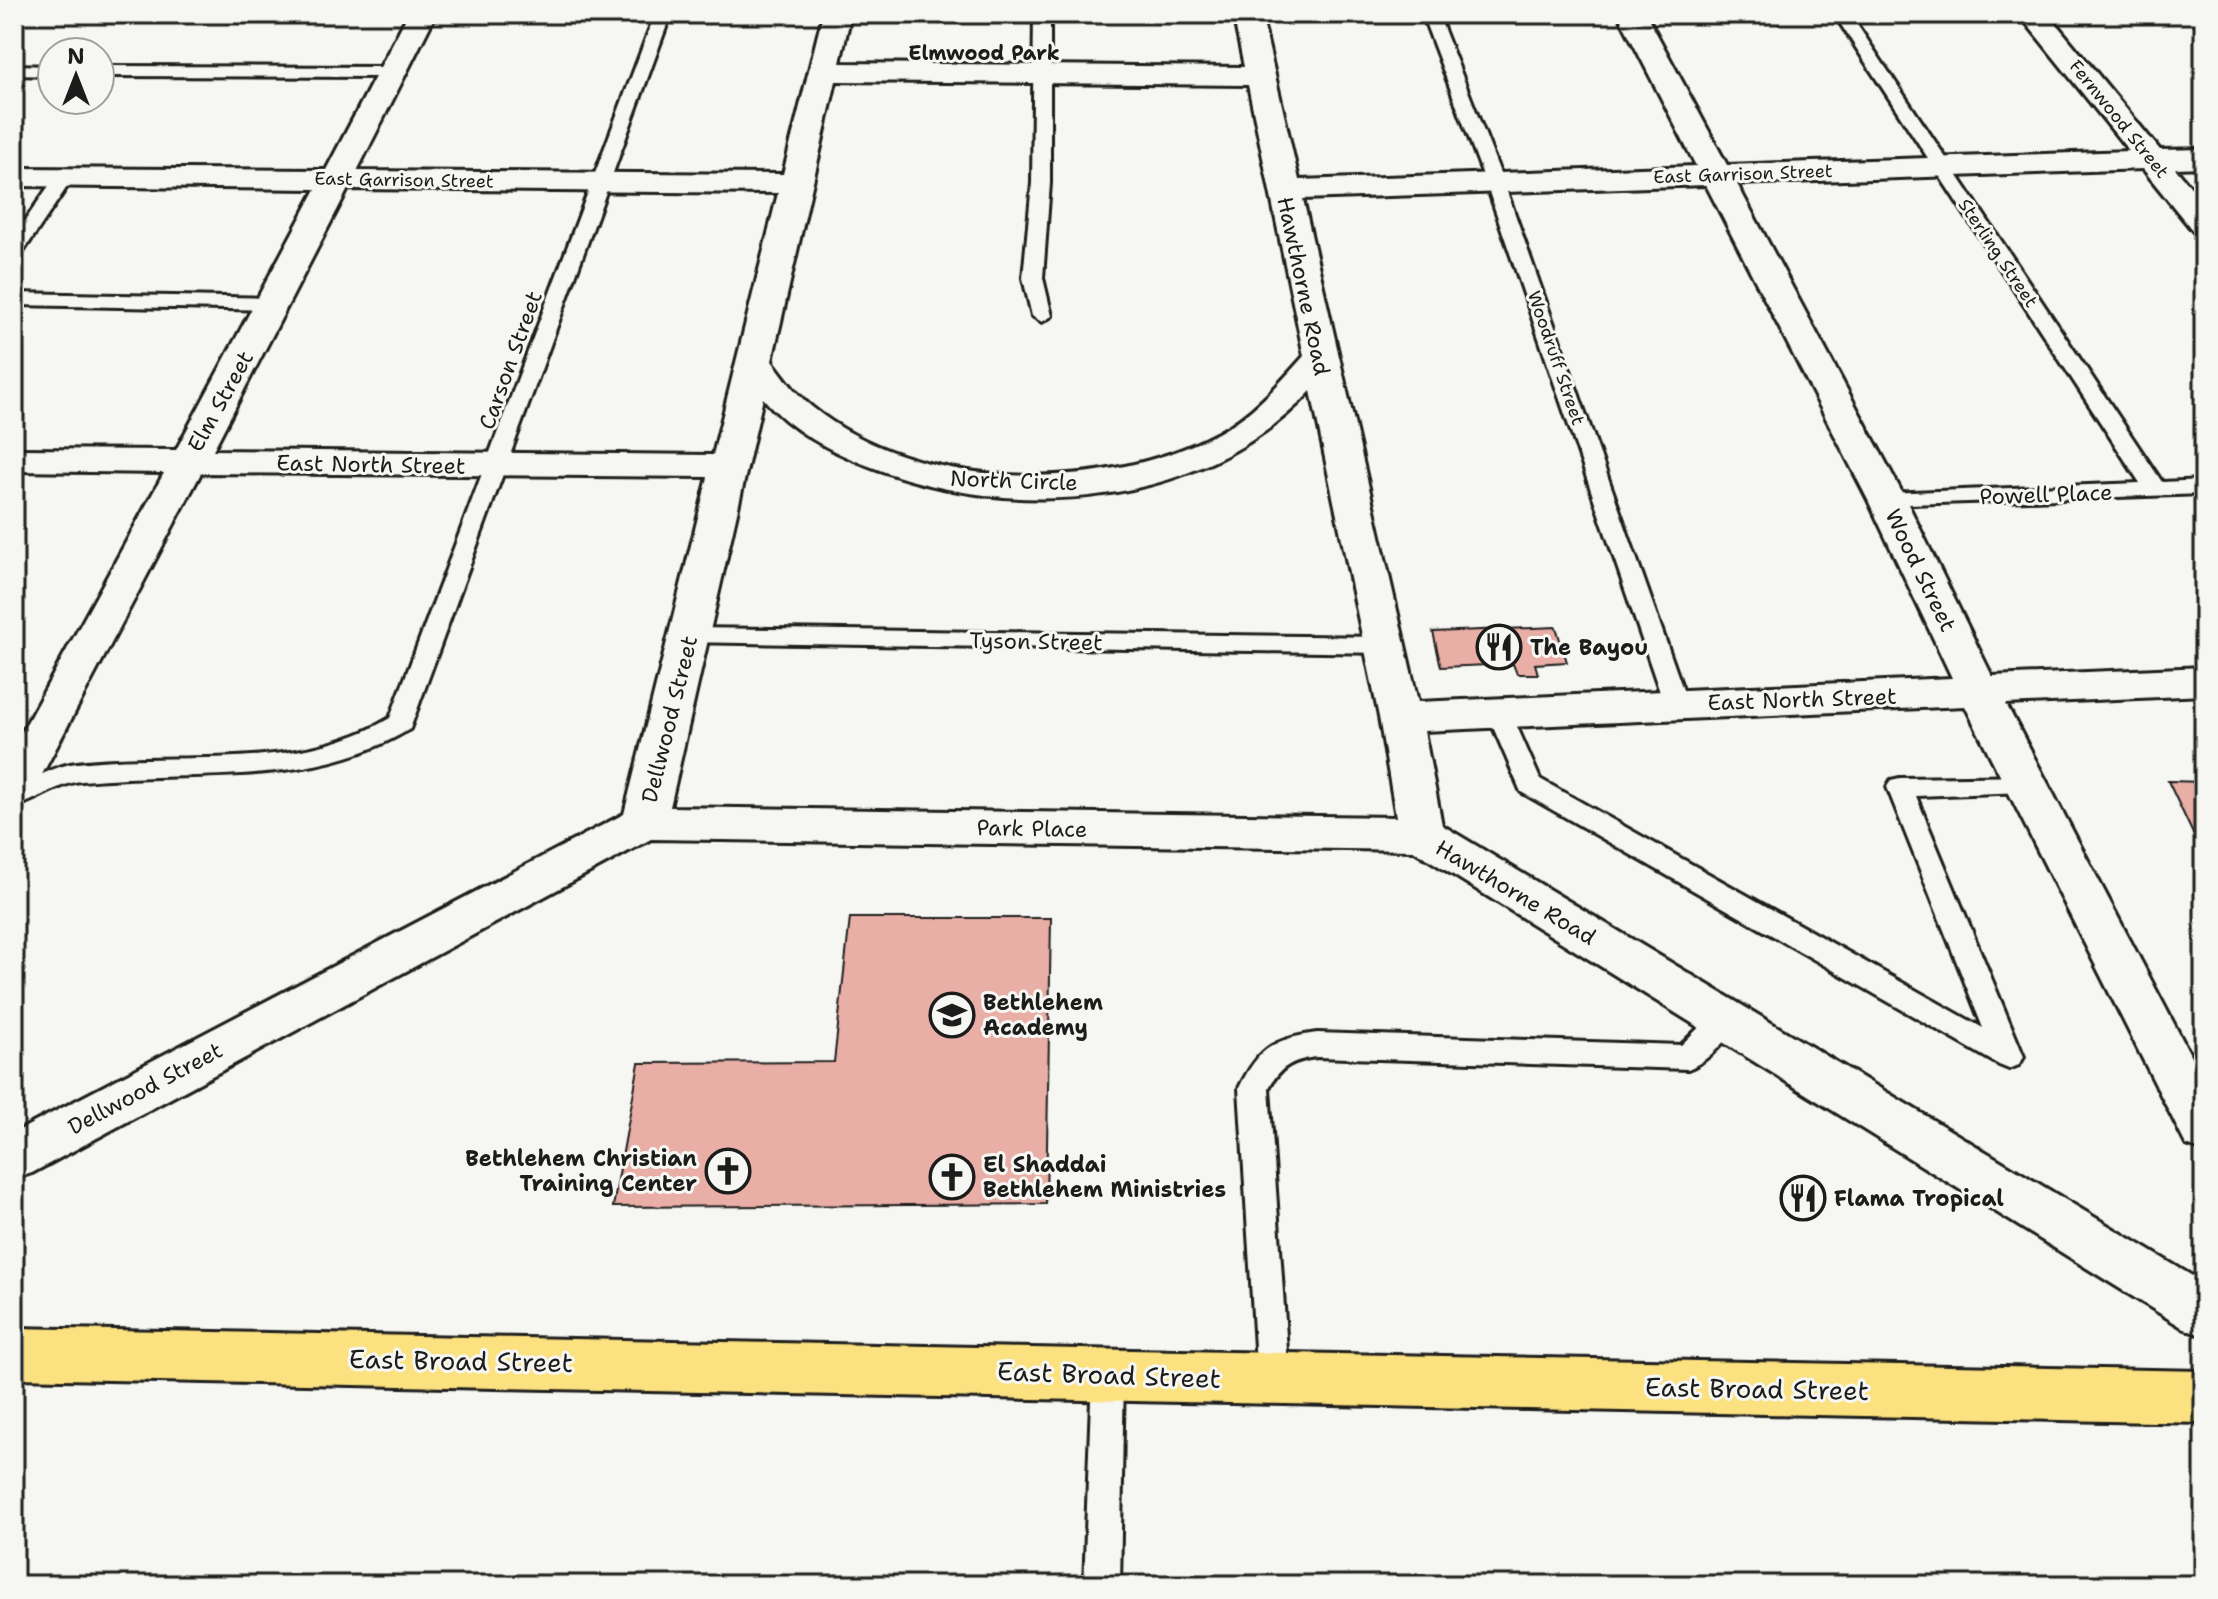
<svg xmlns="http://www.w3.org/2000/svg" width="2218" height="1599" viewBox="0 0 2218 1599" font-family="'Shantell Sans',sans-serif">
<rect width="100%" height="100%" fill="#f6f6f2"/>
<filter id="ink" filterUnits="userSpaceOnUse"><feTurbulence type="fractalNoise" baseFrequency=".0125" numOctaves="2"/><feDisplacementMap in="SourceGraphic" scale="16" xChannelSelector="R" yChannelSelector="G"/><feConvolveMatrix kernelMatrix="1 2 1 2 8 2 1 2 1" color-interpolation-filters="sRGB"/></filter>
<g filter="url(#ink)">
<g fill="#e9afa6" stroke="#1c1c1c" stroke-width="2">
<polygon points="1556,627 1567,662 1535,664 1538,674 1517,674 1513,664 1441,667 1433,632"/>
<polygon points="2168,781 2204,782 2204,857"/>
<polygon points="850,918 1051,918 1046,1204 613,1207 639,1063 834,1062"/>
</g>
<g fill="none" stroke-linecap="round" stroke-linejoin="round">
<g stroke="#1c1c1c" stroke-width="6">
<g id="lane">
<path d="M655,14H671L410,729C312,789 191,770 82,781C59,783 36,801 14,807V788C33,779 56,765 77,763C180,751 297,774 390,718Z"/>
<polygon points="1034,14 1050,14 1050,183 1043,278 1052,316 1042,322 1032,316 1023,278 1032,183"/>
<polygon points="1422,14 1438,14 1504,183 1688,704 1685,710 1667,710 1664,704 1486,183"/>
<polygon points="1834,14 1850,14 2162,482 2204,480 2204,494 1879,505 1876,500 1887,493 2140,483"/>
<polygon points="14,65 52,66 52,76 14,75"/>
<polygon points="100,66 392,67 401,72 392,77 100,76"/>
<polygon points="64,172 73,178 21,255 14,257 14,237 57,174"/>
<polygon points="14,293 273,298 283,304 273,310 14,305"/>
<polygon points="689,628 1384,637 1396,645 1384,653 681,642 677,636"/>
<polygon points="1499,704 1508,707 1511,713 1540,779 1983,1028 1887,787 1891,780 1900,778 2035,776 2039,783 2035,790 2026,792 1916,796 2024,1057 2019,1065 2009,1069 1999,1065 1521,792 1487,713 1490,707"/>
<path d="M1725,1009L1735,1012L1739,1020C1730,1038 1707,1062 1688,1069L1317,1057C1293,1060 1280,1066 1269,1088L1289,1380L1285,1391L1273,1395L1261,1391L1257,1380L1239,1088C1259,1048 1273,1039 1317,1033L1681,1045L1715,1012Z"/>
<polygon points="1108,1359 1120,1363 1124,1374 1120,1585 1084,1585 1092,1374 1096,1363"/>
</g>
</g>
<g stroke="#1c1c1c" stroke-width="6">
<path id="street" d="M408,14H436L357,171L783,174L823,14H851L840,63L1244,67L1233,14H1261L1299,180L1696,166L1618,14H1646L1727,165L2129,151L2019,14H2048L2160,150L2204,149V167L2175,168L2204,203V234L2193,231L2143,169L1737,184L1906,500L1992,676L2204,667V695L2006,704L2204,1081V1151L2186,1145L1965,706L1424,731L1442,825L2204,1283V1336L2185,1329L1413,850L651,839L32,1173L14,1179V1133L624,814L708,477L201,473L36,786L29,797L14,802V746L164,473L14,471V449L176,450L316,189L14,186V168L326,170ZM836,81L1248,85L1304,356C1279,384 1252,415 1218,433C1102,495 917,492 812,407C796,394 784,377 772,361ZM1706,185L1868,500L1952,678L1418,702L1303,199ZM348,189L778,193L713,455L213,450ZM1311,391L1379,717L1396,817L670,807L763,398C791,431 830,451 869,466C1014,523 1201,509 1311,391Z"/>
</g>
<g stroke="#1c1c1c" stroke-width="6">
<polygon id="primary" points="14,1328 2204,1371 2204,1423 14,1378"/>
</g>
<use href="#lane" fill="#f6f6f2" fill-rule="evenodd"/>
<use href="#street" fill="#f6f6f2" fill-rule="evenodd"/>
<use href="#primary" fill="#fbe180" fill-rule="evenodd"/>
</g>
</g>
<defs>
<g id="restaurant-ring" transform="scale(2.3)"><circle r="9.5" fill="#f6f6f2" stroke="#1c1c1c" stroke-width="1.5"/><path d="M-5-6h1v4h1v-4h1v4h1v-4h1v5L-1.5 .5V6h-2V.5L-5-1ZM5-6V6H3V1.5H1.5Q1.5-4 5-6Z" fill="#1c1c1c"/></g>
<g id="school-ring" transform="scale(2.3)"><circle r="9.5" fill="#f6f6f2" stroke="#1c1c1c" stroke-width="1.5"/><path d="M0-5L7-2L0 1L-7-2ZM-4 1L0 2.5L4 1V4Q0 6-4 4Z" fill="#1c1c1c"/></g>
<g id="church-ring" transform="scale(2.3)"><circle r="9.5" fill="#f6f6f2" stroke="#1c1c1c" stroke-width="1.5"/><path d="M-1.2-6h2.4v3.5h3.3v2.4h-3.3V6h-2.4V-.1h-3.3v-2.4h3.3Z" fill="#1c1c1c"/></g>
</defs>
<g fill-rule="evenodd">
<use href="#restaurant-ring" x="1499" y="647"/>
<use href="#school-ring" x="952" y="1015"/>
<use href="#church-ring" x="728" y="1171"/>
<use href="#church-ring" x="952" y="1177"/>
<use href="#restaurant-ring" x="1803" y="1198"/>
</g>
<g text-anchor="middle" stroke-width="6" stroke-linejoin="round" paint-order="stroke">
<g font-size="18" fill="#1c1c1c" stroke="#f6f6f2">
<text transform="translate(2119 119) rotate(51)" y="6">Fernwood Street</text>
<text transform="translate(1743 174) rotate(-2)" y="6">East Garrison Street</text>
<text transform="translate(404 180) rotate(1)" y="6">East Garrison Street</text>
<text transform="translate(1998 253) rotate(56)" y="6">Sterling Street</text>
<text transform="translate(1556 358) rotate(71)" y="6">Woodruff Street</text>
</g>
<g font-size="20" font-weight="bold" fill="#1c1c1c" stroke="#f6f6f2">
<text x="984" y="60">Elmwood Park</text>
</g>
<g font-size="22" fill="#1c1c1c" stroke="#f6f6f2">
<text transform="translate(1304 286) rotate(78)" y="8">Hawthorne Road</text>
<text transform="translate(510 360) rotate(-70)" y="8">Carson Street</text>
<text transform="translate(220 401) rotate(-61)" y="8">Elm Street</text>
<text transform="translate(371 464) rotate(1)" y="8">East North Street</text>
<text transform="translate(1014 480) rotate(2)" y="8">North Circle</text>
<text transform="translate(2046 494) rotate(-2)" y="8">Powell Place</text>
<text transform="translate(1921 570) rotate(64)" y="8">Wood Street</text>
<text transform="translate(1036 641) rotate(1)" y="8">Tyson Street</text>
<text transform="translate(1802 699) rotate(-2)" y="8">East North Street</text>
<text transform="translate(669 719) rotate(-76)" y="8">Dellwood Street</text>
<text transform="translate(1032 828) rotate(1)" y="8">Park Place</text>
<text transform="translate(1516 892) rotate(31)" y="8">Hawthorne Road</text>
<text transform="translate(145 1088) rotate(-28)" y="8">Dellwood Street</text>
</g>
<g font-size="22" font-weight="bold" fill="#1c1c1c" stroke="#f6f6f2" text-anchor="start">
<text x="1530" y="655">The Bayou</text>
<text x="983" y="1010">Bethlehem<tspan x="983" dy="25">Academy</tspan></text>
<text x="697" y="1166" text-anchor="end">Bethlehem Christian<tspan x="697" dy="25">Training Center</tspan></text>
<text x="983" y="1172">El Shaddai<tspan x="983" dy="25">Bethlehem Ministries</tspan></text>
<text x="1834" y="1206">Flama Tropical</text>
</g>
<g font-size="26" fill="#1c1c1c" stroke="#f6f6f2">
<text transform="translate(461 1361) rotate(1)" y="9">East Broad Street</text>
<text transform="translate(1109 1375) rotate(2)" y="9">East Broad Street</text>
<text transform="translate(1757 1389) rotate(1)" y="9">East Broad Street</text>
</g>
</g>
<rect width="2218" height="1599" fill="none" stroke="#f6f6f2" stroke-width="48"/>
<rect x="24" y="24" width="2170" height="1551" fill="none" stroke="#1c1c1c" stroke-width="3" filter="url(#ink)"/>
<g transform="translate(76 76)"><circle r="38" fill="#f6f6f2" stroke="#9f9f9c" stroke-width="2"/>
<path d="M0-6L14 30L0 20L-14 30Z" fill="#1c1c1c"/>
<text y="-12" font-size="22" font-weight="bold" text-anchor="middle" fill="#1c1c1c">N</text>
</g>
</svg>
